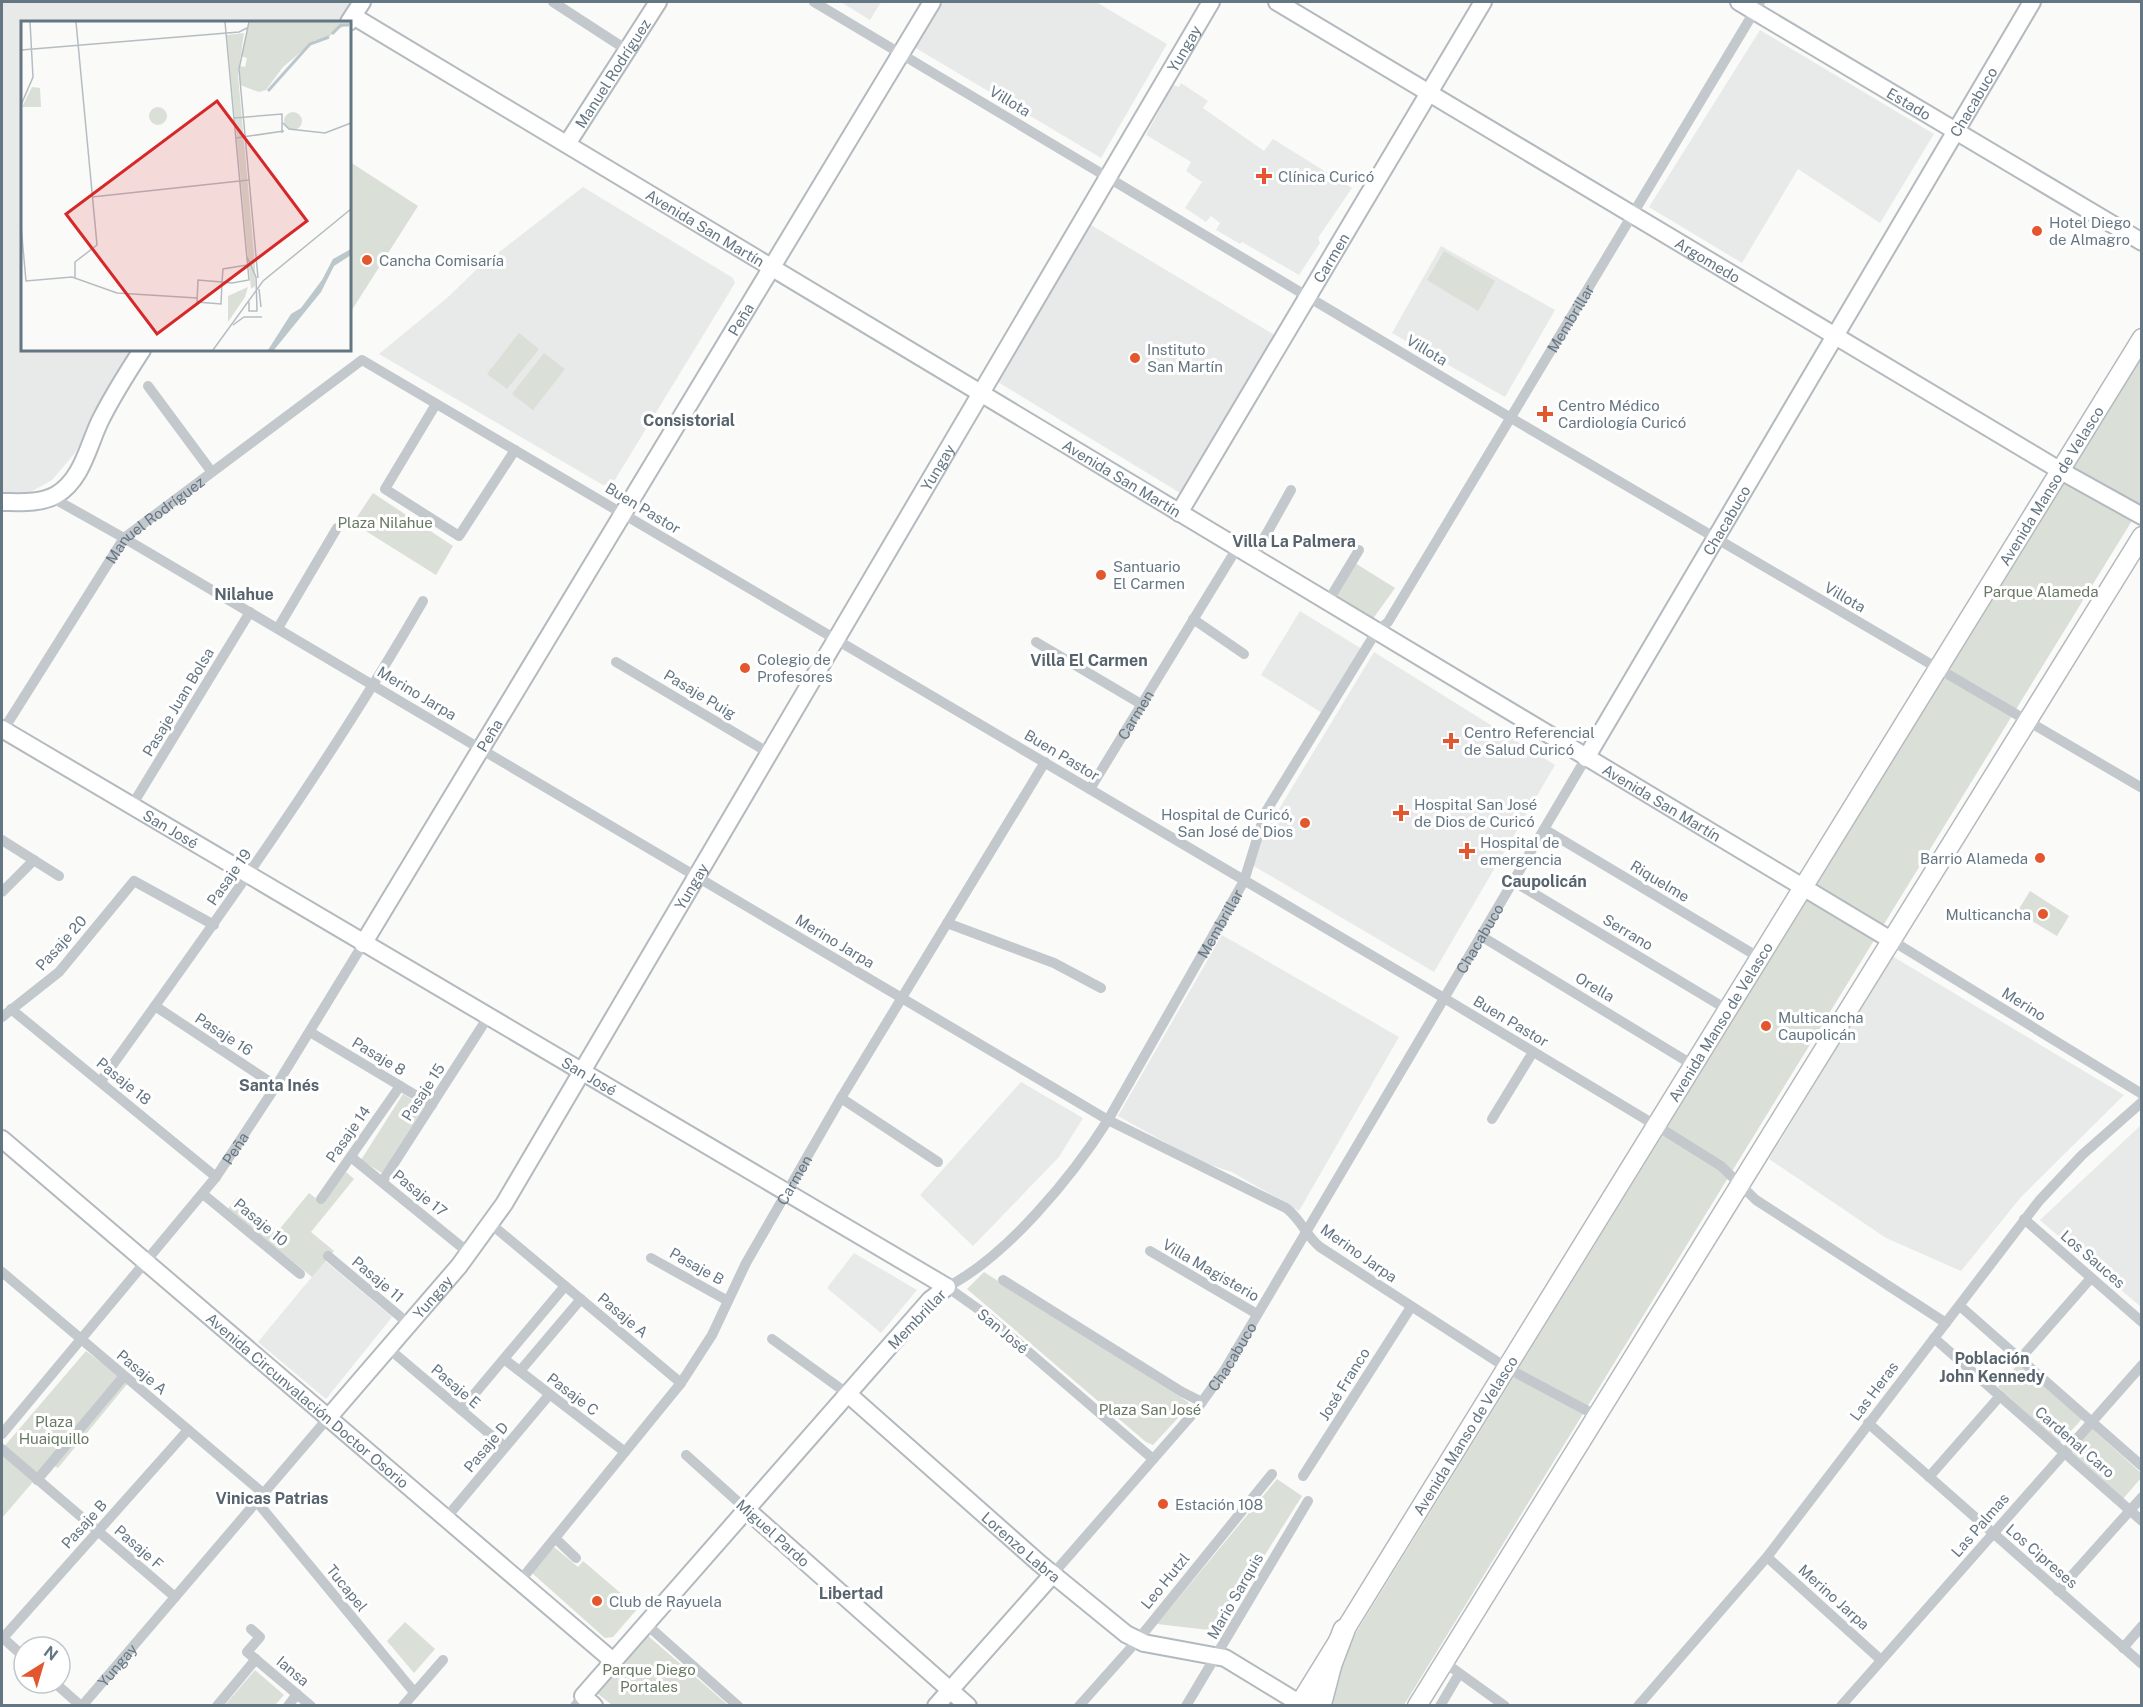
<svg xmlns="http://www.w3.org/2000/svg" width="2143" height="1707" viewBox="0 0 2143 1707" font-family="'Public Sans',sans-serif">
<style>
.built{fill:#e8e9e9}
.green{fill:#dadfd7}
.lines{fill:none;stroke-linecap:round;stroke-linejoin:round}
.secondary-casing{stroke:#b3babf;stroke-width:20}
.primary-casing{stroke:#b5babe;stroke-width:21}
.highway-casing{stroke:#b4b9bd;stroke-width:24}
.street{stroke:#c3c8cc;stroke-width:10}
.secondary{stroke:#fff;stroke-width:16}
.primary{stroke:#fff;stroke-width:18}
.highway{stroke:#fff;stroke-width:21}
.poi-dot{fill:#e4572e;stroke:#fff;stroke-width:2}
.labels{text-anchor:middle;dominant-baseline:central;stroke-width:6;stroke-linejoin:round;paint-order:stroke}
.street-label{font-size:15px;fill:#657683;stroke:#fff}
.poi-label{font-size:15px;fill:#657683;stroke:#fff;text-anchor:start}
.park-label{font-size:15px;fill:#687a64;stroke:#fff}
.neighbourhood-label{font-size:16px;font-weight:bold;fill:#57646e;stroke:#fff}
.inset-river{fill:none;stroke:#bbc7cb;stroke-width:3}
.inset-road{fill:none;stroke:#b5bdc2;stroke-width:1.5}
.view{fill:#d62828;fill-opacity:0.15;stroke:#d62828;stroke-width:3}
.inset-edge{fill:none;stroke:#657683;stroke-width:3}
</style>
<rect width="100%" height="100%" fill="#fafaf8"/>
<g class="built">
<path d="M 2,2 L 351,2 L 338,22 L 22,22 L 22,350 L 131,350 L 75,453 L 52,480 L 27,494 L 2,495 Z"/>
<path d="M 841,2 L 881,2 L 870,20 Z"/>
<path d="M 943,2 L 1096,2 L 1167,44 L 1101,158 L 914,47 Z"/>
<path d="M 1760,30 L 1934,134 L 1880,223 L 1798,169 L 1742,263 L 1649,207 Z"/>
<path d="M 1181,83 L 1208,101 L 1203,108 L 1264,151 L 1273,139 L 1352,188 L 1318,238 L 1320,243 L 1299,275 L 1242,242 L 1240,244 L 1216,230 L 1220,223 L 1211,216 L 1206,222 L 1185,208 L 1202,182 L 1186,171 L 1191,162 L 1146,135 L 1173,85 L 1179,87 Z"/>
<path d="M 583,187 L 733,278 L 735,283 L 613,483 L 603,485 L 379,354 L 447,298 L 476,270 Z"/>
<path d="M 1086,222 L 1278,337 L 1185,496 L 993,379 Z"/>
<path d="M 1441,246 L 1555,310 L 1505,397 L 1392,333 Z"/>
<path d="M 1300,611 L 1362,649 L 1322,713 L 1261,675 Z"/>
<path d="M 1374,652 L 1555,765 L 1434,972 L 1247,862 Z"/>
<path d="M 1222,935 L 1399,1037 L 1299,1211 L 1232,1172 L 1201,1162 L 1118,1116 Z"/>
<path d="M 1892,956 L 2124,1095 L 2021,1197 L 1961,1271 L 1886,1238 L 1769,1159 Z"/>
<path d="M 1021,1082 L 1083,1118 L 1059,1157 L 973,1246 L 920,1195 Z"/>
<path d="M 2141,1125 L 2141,1307 L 2040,1220 Z"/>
<path d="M 854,1253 L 917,1290 L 881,1333 L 827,1288 Z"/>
<path d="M 325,1261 L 392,1317 L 326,1399 L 258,1342 Z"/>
</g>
<g class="green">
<path d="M 350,162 L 418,206 L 350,313 Z"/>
<path d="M 1444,251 L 1495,281 L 1478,311 L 1427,280 Z"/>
<path d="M 519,333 L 539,349 L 507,389 L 487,374 Z"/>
<path d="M 544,353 L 565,369 L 533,410 L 512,394 Z"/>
<path d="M 2141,358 L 2141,506 L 1404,1705 L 1311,1706 L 1817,884 L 2004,572 L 2072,471 Z"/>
<path d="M 373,493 L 453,546 L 436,575 L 353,523 Z"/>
<path d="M 1355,563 L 1395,588 L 1372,620 L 1335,597 Z"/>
<path d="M 2030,891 L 2069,916 L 2057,936 L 2017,912 Z"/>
<path d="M 403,1094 L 424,1107 L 382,1173 L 361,1160 Z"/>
<path d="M 346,1172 L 354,1179 L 311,1232 L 334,1251 L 312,1277 L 228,1209 L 237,1197 L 278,1231 L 309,1193 L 322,1203 Z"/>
<path d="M 984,1272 L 1188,1402 L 1189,1406 L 1153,1445 L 1146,1442 L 967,1289 Z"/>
<path d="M 86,1351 L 128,1383 L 58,1468 L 49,1463 L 2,1518 L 2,1449 Z"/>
<path d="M 2019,1363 L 2082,1419 L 2060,1443 L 1998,1387 Z"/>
<path d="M 2089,1426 L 2141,1473 L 2141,1478 L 2122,1500 L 2067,1450 Z"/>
<path d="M 1277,1479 L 1302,1496 L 1217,1631 L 1157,1624 Z"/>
<path d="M 554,1547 L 578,1567 L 583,1561 L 638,1608 L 613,1637 L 605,1638 L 532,1573 Z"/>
<path d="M 405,1622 L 435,1649 L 414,1673 L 387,1641 Z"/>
<path d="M 647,1635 L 728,1705 L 612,1705 L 597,1693 Z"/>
<path d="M 255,1670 L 284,1695 L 275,1705 L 225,1705 Z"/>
</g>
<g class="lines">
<g class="secondary-casing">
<g id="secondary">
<path id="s8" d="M 1277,2 L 2061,471 L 2142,516"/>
<path id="s9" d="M 1739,2 L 2142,242"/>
<path id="s10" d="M 353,16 L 1891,940"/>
<path d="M 349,22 L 362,2"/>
<path id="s11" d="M 567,144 L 658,2"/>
<path d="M 2,502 C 19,502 40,504 56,495 C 82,480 88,446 100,421 C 112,397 127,373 142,350"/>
<path id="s12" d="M 1179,513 L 1483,2"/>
<path id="s13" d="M 2,729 L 947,1287 L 930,1300 L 583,1696 L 594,1706"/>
<path id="s14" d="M 1586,758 L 2032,2"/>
<path id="s15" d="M 363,944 L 932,2"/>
<path id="s16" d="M 2,1139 L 613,1661"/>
<path id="s17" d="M 848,1394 L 1039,1563 L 1126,1634 L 1144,1643 L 1225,1658 L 1299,1703"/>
<path id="s18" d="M 328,1418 L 459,1266 L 504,1204 L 1211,2"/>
<path d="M 746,1509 L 968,1706"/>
<path d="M 936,1706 L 1053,1574"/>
</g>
</g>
<g class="primary-casing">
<g id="primary">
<path id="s19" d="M 1298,1706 L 2142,338"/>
<path d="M 1417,1706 L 2142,536"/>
</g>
</g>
<g class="highway-casing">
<g id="highway">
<path d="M 1299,1703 L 1305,1706"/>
<path d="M 1320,1706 L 1331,1664 L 1344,1630"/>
</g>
</g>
<g class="street">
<path d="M 553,2 L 627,50"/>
<path d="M 814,2 L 1511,418 L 2142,788"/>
<path d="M 148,386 L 211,471"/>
<path d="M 436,404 L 385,489 L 459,536 L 515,450"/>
<path d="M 51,497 L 124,538 L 1108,1120 L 1286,1208 C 1301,1219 1306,1236 1320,1247 L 1507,1368 L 1597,1416"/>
<path d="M 1253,558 L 1291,490"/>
<path d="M 1327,603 L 1359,550"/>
<path d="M 1193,619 L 1244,654"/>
<path d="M 278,628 L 337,528"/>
<path d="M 1036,642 L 1141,704"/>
<path d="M 616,662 L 769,753"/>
<path id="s1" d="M 2,732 L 124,538 L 362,360 L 1444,998 L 1665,1131 L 1721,1166 L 1756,1200 L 1946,1323"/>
<path id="s2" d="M 1090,789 L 1237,548"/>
<path d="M 131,807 L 250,612"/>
<path d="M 1544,829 L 1760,958"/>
<path d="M 2,840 L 59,876"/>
<path d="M 1513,881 L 1728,1010"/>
<path d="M 2,892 L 34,860"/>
<path d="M 947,923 L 1054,963 L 1101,988"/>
<path d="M 1481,936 L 1693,1065"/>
<path d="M 1891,940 L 2142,1094"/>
<path d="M 155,1006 L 276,1086"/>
<path d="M 11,1009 L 216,1177"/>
<path d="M 2,1017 L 59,972 L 134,881 L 214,925"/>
<path d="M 310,1032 L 432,1105"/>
<path d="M 101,1081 C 214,924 327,768 423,601"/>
<path d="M 841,1098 L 938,1162"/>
<path d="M 1492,1119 L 1533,1052"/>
<path d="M 351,1157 L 469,1253"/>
<path d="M 382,1182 L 488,1017"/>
<path d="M 203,1194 L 300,1274"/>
<path d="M 321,1199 L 400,1086"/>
<path d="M 2024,1219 L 2142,1322"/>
<path d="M 491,1224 L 681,1383"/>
<path d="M 1150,1251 L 1257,1314"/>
<path d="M 328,1256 L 409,1324"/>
<path d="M 651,1258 L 728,1301"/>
<path d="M 2,1272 L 264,1494"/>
<path d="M 1003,1280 L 1182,1392 L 1202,1402"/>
<path d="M 1960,1306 L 2142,1466"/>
<path d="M 1934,1338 L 2142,1521"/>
<path d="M 772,1339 L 848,1394"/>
<path d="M 388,1348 L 505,1447"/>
<path d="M 504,1359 L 625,1452"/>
<path d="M 2020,1359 L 2091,1278"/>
<path d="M 520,1371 L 581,1299"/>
<path d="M 461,1410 L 565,1286"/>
<path d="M 1868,1423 L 2142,1664"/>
<path id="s3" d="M 2,1434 L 216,1177 L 276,1086 L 363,944"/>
<path d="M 2,1449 L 175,1597"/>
<path d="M 686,1455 L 746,1509"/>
<path id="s4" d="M 1153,1459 L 981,1311 L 947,1287 C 1007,1256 1072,1177 1108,1120 L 1244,881 L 1265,813 L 1376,632 L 1388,622 L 1760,2"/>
<path d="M 1303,1476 L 1411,1307"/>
<path d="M 1929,1477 L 2000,1396"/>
<path d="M 37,1480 L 124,1376"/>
<path d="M 257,1502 L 414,1692"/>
<path d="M 446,1518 L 549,1395"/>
<path d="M 555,1538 L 576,1558"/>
<path d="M 1767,1557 L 1881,1660"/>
<path id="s5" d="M 1053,1574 L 1197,1409 L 1224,1371 L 1586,758"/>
<path id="s6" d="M 520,1581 L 681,1383 L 712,1335 L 746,1263 L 841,1098 L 1045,762"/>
<path d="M 2058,1591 L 2142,1497"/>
<path d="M 646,1624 L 738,1706"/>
<path d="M 251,1629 L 260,1637 L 247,1652 L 311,1706"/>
<path d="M 2,1637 L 24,1657"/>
<path d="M 3,1638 L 188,1430"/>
<path d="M 2123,1648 L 2142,1626"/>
<path d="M 1444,1662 L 1505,1706"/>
<path d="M 55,1683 L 81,1706"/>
<path id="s7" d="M 82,1706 L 328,1418"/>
<path d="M 217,1706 L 256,1659"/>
<path d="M 288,1706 L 297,1694"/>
<path d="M 403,1706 L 443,1660"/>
<path d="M 575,1706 L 583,1696"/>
<path d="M 1079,1706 L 1137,1641 L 1272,1474"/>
<path d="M 1186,1706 L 1308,1501"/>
<path d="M 1440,1706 L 1459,1674"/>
<path d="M 1638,1706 L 1767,1557 L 2039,1201 L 2082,1155 L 2142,1102"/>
<path d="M 1841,1706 L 2142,1365"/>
</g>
<use href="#secondary" class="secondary"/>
<use href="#primary" class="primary"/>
<use href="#highway" class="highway"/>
</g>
<g class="poi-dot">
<path d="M1261 167h6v6h6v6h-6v6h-6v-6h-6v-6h6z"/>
<circle cx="2037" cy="231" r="6"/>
<circle cx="367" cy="260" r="6"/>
<circle cx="1135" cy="358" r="6"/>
<path d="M1542 405h6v6h6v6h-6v6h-6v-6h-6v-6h6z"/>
<circle cx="1101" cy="575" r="6"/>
<circle cx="745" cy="668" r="6"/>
<path d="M1448 732h6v6h6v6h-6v6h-6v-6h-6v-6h6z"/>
<path d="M1398 804h6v6h6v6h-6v6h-6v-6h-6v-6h6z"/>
<circle cx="1305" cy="823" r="6"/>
<path d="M1464 842h6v6h6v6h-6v6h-6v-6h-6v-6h6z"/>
<circle cx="2040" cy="858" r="6"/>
<circle cx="2043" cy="914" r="6"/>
<circle cx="1766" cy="1026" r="6"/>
<circle cx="1163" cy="1504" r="6"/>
<circle cx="597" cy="1601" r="6"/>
</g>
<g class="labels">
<g class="street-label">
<text stroke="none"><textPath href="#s18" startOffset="1618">Yungay</textPath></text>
<text stroke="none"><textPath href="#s11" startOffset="84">Manuel Rodríguez</textPath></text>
<text transform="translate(1010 101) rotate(31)">Villota</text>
<text stroke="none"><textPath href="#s14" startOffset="762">Chacabuco</textPath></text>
<text stroke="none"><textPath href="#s9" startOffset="198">Estado</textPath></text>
<text stroke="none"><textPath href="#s10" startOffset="411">Avenida San Martín</textPath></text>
<text stroke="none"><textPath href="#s12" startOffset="297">Carmen</textPath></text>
<text stroke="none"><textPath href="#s8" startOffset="502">Argomedo</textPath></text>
<text stroke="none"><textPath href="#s15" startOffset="730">Peña</textPath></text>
<text stroke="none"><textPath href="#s4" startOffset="1431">Membrillar</textPath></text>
<text transform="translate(1427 350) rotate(31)">Villota</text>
<text stroke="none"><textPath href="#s18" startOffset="1132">Yungay</textPath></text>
<text stroke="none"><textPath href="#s10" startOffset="897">Avenida San Martín</textPath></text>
<text stroke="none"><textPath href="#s19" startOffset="1434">Avenida Manso de Velasco</textPath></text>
<text transform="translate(643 508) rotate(31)">Buen Pastor</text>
<text stroke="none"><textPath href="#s14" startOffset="276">Chacabuco</textPath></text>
<text stroke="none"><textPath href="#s1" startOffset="264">Manuel Rodríguez</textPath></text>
<text transform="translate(1845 597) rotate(30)">Villota</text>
<text transform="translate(417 693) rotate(31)">Merino Jarpa</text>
<text transform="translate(700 694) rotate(31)">Pasaje Puig</text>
<text transform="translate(178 702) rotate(-59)">Pasaje Juan Bolsa</text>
<text stroke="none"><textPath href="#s2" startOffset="87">Carmen</textPath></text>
<text stroke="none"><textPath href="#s15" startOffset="244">Peña</textPath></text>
<text transform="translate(1062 755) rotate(31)">Buen Pastor</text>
<text stroke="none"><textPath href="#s10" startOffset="1527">Avenida San Martín</textPath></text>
<text stroke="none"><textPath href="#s13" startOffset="196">San José</textPath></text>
<text transform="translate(229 877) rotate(-55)">Pasaje 19</text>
<text transform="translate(1660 881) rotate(31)">Riquelme</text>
<text stroke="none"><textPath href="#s18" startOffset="646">Yungay</textPath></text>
<text stroke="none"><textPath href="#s4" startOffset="729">Membrillar</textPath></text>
<text transform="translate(1628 932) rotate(31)">Serrano</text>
<text stroke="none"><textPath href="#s5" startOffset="768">Chacabuco</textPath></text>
<text transform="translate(835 941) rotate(31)">Merino Jarpa</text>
<text transform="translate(61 943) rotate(-48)">Pasaje 20</text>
<text transform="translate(1595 987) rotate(31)">Orella</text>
<text transform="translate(2024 1004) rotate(32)">Merino</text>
<text transform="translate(1511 1021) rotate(31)">Buen Pastor</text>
<text stroke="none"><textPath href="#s19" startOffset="804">Avenida Manso de Velasco</textPath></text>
<text transform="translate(224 1034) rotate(33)">Pasaje 16</text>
<text transform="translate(379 1056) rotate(31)">Pasaje 8</text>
<text stroke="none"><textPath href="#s13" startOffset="682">San José</textPath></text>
<text transform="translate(124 1081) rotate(39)">Pasaje 18</text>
<text transform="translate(423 1092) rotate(-57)">Pasaje 15</text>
<text transform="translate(348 1134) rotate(-55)">Pasaje 14</text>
<text stroke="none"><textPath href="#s3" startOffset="369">Peña</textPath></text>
<text stroke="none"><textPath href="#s6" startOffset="488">Carmen</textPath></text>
<text transform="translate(420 1193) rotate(39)">Pasaje 17</text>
<text transform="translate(261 1222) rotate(40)">Pasaje 10</text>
<text transform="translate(1359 1253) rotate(35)">Merino Jarpa</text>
<text transform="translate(2093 1259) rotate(41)">Los Sauces</text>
<text transform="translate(697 1266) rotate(29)">Pasaje B</text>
<text transform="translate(1211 1270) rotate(30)">Villa Magisterio</text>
<text transform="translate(378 1279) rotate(40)">Pasaje 11</text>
<text stroke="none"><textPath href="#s18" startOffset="160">Yungay</textPath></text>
<text transform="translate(623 1315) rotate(40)">Pasaje A</text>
<text transform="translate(917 1319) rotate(-46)">Membrillar</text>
<text transform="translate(1003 1331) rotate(40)">San José</text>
<text stroke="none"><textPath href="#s5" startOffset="282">Chacabuco</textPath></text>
<text transform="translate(142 1372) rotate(40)">Pasaje A</text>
<text transform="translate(1344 1384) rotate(-58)">José Franco</text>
<text transform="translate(456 1386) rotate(40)">Pasaje E</text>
<text transform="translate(1874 1391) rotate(-53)">Las Heras</text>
<text transform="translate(573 1394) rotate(37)">Pasaje C</text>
<text stroke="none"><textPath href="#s16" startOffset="402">Avenida Circunvalación Doctor Osorio</textPath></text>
<text stroke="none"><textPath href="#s19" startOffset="318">Avenida Manso de Velasco</textPath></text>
<text transform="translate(2075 1442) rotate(41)">Cardenal Caro</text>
<text transform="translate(486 1447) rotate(-50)">Pasaje D</text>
<text transform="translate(84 1524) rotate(-48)">Pasaje B</text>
<text transform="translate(1980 1525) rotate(-49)">Las Palmas</text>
<text transform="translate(773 1533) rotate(42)">Miguel Pardo</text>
<text transform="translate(139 1547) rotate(41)">Pasaje F</text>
<text stroke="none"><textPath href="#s17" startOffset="231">Lorenzo Labra</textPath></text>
<text transform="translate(2042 1556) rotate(41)">Los Cipreses</text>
<text transform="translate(1165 1581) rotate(-51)">Leo Hutzl</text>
<text transform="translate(347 1588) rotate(51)">Tucapel</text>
<text transform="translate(1235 1596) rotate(-60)">Mario Sarquis</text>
<text transform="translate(1834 1597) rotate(42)">Merino Jarpa</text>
<text stroke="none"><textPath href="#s7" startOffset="54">Yungay</textPath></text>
<text transform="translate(293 1671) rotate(40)">Iansa</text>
</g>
<g class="poi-label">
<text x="1278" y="176">Clínica Curicó</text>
<text x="2049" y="222">Hotel Diego<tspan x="2049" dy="17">de Almagro</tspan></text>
<text x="379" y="260">Cancha Comisaría</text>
<text x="1147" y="349">Instituto<tspan x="1147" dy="17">San Martín</tspan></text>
<text x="1558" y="405">Centro Médico<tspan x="1558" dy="17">Cardiología Curicó</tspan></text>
<text x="1113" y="566">Santuario<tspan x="1113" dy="17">El Carmen</tspan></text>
<text x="757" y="659">Colegio de<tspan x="757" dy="17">Profesores</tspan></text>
<text x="1464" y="732">Centro Referencial<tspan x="1464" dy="17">de Salud Curicó</tspan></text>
<text x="1414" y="804">Hospital San José<tspan x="1414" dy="17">de Dios de Curicó</tspan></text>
<text x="1293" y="814" text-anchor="end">Hospital de Curicó,<tspan x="1293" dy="17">San José de Dios</tspan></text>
<text x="1480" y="842">Hospital de<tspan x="1480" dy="17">emergencia</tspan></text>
<text x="2028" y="858" text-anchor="end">Barrio Alameda</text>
<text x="2031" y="914" text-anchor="end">Multicancha</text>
<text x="1778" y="1017">Multicancha<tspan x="1778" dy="17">Caupolicán</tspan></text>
<text x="1175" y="1504">Estación 108</text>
<text x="609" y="1601">Club de Rayuela</text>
</g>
<g class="park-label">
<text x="385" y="522">Plaza Nilahue</text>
<text x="2041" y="591">Parque Alameda</text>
<text x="1150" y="1409">Plaza San José</text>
<text x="54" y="1421">Plaza<tspan x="54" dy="17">Huaiquillo</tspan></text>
<text x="649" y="1669">Parque Diego<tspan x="649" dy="17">Portales</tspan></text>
</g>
<g class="neighbourhood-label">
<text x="689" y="420">Consistorial</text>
<text x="1294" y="541">Villa La Palmera</text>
<text x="244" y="594">Nilahue</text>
<text x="1089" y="660">Villa El Carmen</text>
<text x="1544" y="881">Caupolicán</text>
<text x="279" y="1085">Santa Inés</text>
<text x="1992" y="1358">Población<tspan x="1992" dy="18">John Kennedy</tspan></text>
<text x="272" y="1498">Vinicas Patrias</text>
<text x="851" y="1593">Libertad</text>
</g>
</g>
<g transform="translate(21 21)">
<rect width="330" height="330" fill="#fafaf8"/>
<path d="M 229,1 L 330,1 L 330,3 L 316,8 L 305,19 L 294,19 L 262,46 L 245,69 L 238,71 L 219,64 L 219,45 L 224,46 L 226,37 L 220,35 ZM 223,12 L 217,54 L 234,244 L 234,265 L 230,268 L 206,14 ZM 11,66 L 19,67 L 20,86 L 1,86 ZM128 95a9 9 0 1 1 18 0a9 9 0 1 1-18 0ZM263 100a9 9 0 1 1 18 0a9 9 0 1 1-18 0ZM 227,266 L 224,276 L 207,301 L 207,275 Z" fill="#dadfd7"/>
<path d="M 330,228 L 330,234 L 313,245 L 300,271 L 253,329 L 247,329 L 270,293 L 280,287 L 301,259 L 312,238 Z" fill="#bbc7cb"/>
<path class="inset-river" d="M 311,13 L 320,4 L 328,4M 247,70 L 289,23 L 308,16"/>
<path class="inset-road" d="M 204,1 L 228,259 L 211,262 L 201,261 L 177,259 L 176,281 L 200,283 L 201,261 L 202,248 L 226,244M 228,1 L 218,48 L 237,257M 0,29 L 218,11 L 226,7M 0,84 L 12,56 L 9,1M 213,97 L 261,93 L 261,112M 262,102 L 268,108 L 304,112 L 330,102M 215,117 L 263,110M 71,176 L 228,159M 0,205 L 5,260 L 51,256 L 96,272 L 176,277M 226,236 L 235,256 L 236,290 L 228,290 L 228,281M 54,257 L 54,241 L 76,224 L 55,1M 238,268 L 240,286M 212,304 L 223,296 L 241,296M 192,329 L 242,260 L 330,188"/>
<path class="view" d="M 196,80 L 286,200 L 136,313 L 45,193 Z"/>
<rect width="330" height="330" class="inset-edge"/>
</g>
<rect width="2143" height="1707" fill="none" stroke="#657683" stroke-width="6"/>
<g transform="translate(42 1665) rotate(37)"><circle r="28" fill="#ffffff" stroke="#c1c8cd" stroke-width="1.5"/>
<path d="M0-4.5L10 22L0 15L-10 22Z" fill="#e4572e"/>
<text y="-9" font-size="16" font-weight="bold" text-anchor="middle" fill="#657683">N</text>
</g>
</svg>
